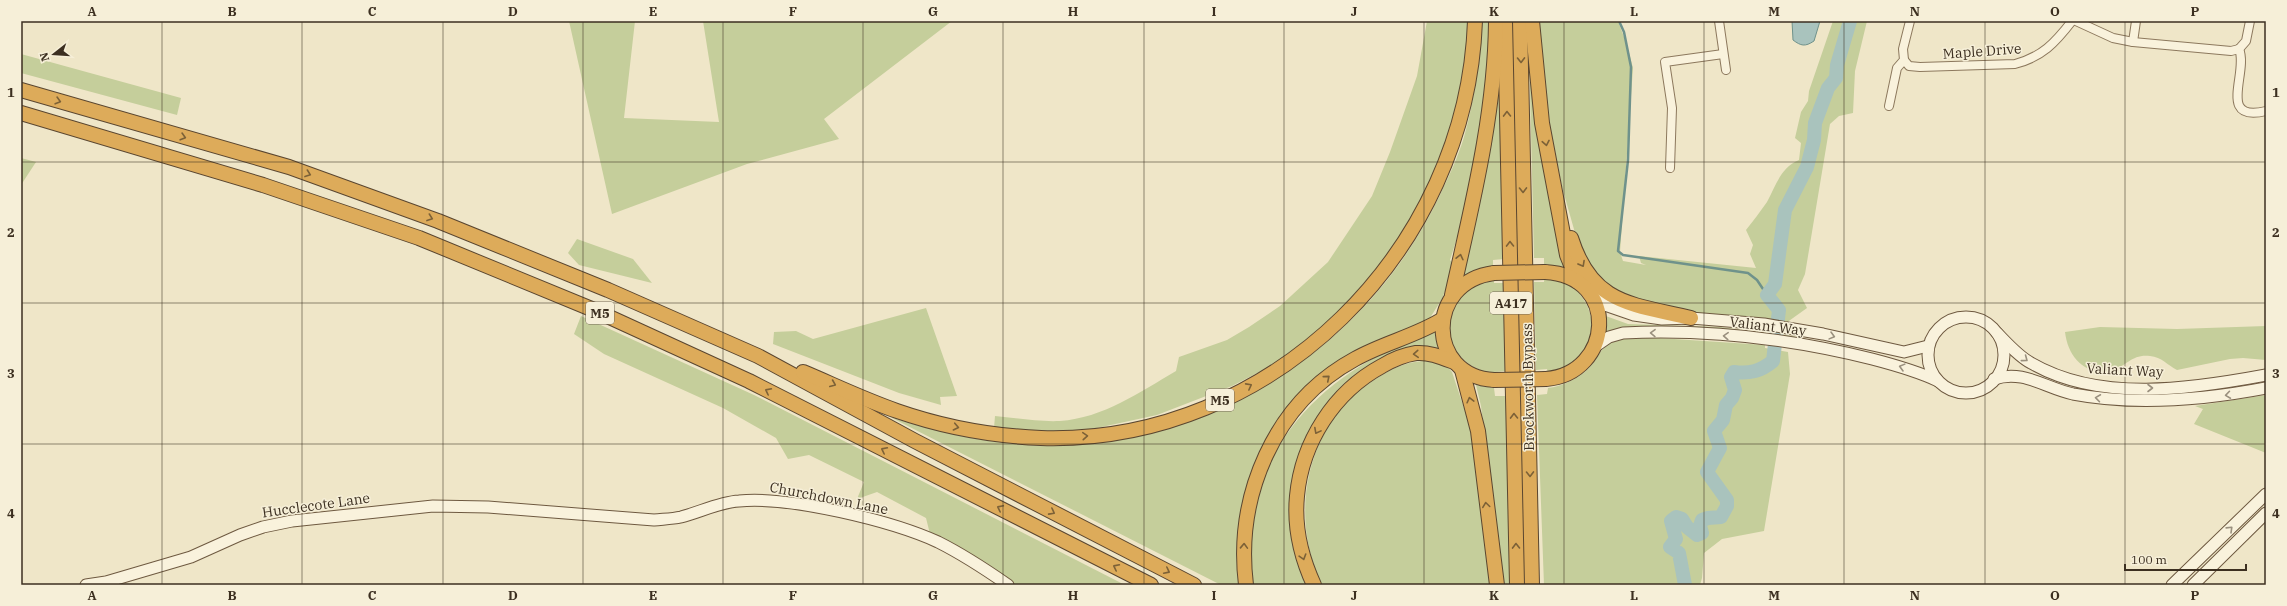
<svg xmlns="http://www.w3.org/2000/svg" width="2287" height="606" viewBox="0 0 2287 606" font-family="'IBM Plex Serif',serif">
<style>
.green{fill:#c5ce9b}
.water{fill:#a9c3bd;stroke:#6f928b}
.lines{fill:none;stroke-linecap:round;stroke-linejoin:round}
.stream{stroke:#6f928b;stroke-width:2.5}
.river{stroke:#a9c3bd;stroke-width:14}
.street-casing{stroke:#8c785d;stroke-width:10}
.secondary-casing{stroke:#6e5940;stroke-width:13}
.highway-casing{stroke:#5a4630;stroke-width:16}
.street{stroke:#f9f2dc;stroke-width:8}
.secondary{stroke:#f9f2dc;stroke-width:11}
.highway{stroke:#ddab5a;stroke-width:14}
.highway-bridge-casing{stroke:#5a4630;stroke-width:16;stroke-linecap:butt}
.highway-bridge{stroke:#ddab5a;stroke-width:14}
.oneway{stroke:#7c6137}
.oneway2{stroke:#9a907e}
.grid{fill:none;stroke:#3c2f20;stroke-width:1;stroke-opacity:0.55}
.labels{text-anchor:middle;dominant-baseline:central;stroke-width:3;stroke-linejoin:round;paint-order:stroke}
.shield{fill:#f6efd8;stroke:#746957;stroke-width:1}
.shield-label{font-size:13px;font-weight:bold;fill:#3c2f20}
.street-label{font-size:14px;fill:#3c2f20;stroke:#f6efd8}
.neatline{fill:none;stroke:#3c2f20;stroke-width:1.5}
.grid-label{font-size:13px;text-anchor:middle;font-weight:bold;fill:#3c2f20}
</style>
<rect width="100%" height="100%" fill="#efe6c8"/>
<g class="green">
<path d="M 569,21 L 635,21 L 624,118 L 719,122 L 703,21 L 952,21 L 824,119 L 839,139 L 747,164 L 612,214 Z"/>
<path d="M 1427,21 L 1469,21 L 1468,44 L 1456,110 L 1438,167 L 1395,247 L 1335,317 L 1275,364 L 1232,386 L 1157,415 L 1083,431 L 1050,433 L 994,428 L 995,416 C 1016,418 1039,422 1060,421 C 1103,418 1140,392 1176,371 L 1179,357 L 1227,340 L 1249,327 L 1280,306 L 1328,262 L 1372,196 L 1390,152 L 1417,76 Z"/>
<path d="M 1481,21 L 1489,21 C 1487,103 1476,183 1450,260 L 1455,266 L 1442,299 L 1428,321 L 1347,357 L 1267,440 L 1255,464 L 1239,523 L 1237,552 L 1239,585 L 1221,585 L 890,417 C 947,435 1004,448 1063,445 C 1225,439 1371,341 1440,195 C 1449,176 1458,157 1464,137 C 1475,99 1479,60 1481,21 Z"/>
<path d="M 1512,21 L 1516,21 L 1519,259 L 1517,259 Z"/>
<path d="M 1539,21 L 1618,21 L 1627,45 L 1633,68 L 1620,252 L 1623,261 L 1646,265 L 1641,263 L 1639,256 L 1756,268 L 1750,254 L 1753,245 L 1746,230 C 1753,221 1760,212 1767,202 C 1776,186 1780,168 1799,160 L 1801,143 L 1795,138 L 1801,112 L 1808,101 L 1809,91 L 1833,21 L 1867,21 L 1855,71 L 1853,113 L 1839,116 L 1830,124 L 1805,274 L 1798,290 L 1807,308 L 1786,323 L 1732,319 L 1650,306 L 1605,287 L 1581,254 L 1562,187 L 1549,121 Z"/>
<path d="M 1499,43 L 1504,259 L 1493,260 L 1493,266 L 1483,268 L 1461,277 Z"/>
<path d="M 1529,48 L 1566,269 L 1544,266 L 1544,258 L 1534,258 Z"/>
<path d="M 21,54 L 181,98 L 177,115 L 21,73 Z"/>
<path d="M 21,158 L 36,162 L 21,185 Z"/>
<path d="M 577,239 L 633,259 L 652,283 L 579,265 L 568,253 Z"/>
<path d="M 1544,278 C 1553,280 1563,281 1571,286 C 1595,303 1601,343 1577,362 C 1569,368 1556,371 1548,374 L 1547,369 L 1536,370 L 1534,282 L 1544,282 Z"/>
<path d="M 1494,281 L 1494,283 L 1505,283 L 1505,371 L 1495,372 L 1493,374 C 1460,367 1439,340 1455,307 C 1459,299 1465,290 1473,286 C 1479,283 1487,282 1494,281 Z"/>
<path d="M 926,308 L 957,396 L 940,397 L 941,405 L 899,393 L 773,344 L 774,332 L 796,331 L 813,339 Z"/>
<path d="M 1603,315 L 1628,324 L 1720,327 L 1794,336 L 1802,341 L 1604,334 Z"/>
<path d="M 581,316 L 754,395 L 1125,585 L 1011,585 L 930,534 L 926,518 L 877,492 L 857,499 L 864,482 L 809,455 L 788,459 L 776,438 L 723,408 L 604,354 L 574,334 Z"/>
<path d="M 2266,326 L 2266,360 L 2243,358 L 2230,359 L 2177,370 C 2167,365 2162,357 2150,356 C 2132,354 2128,365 2113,370 C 2086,377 2068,358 2065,332 L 2100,327 L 2177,329 Z"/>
<path d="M 1436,331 L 1440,350 L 1423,349 L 1343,390 L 1296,478 L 1311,585 L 1252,585 C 1251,574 1249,563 1249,552 C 1250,460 1308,389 1388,351 C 1403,345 1420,335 1436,331 Z"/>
<path d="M 1659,338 L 1765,345 L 1765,348 L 1788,352 L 1790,374 L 1764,531 L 1722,539 L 1704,553 L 1702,578 L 1700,585 L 1544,585 L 1537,395 L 1547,394 L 1548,388 C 1565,386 1584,376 1594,362 C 1599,355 1602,348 1609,343 C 1623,335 1644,338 1659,338 Z"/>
<path d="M 1426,357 L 1446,365 L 1452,372 L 1471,429 L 1492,585 L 1322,585 C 1288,516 1306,425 1371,382 C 1389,370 1403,362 1424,361 Z"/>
<path d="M 1476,385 L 1494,388 L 1495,396 L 1507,396 L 1512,585 L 1503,585 L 1481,406 Z"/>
<path d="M 1520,395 L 1523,395 L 1528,585 L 1524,585 Z"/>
<path d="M 2266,395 L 2266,453 L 2194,424 L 2203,409 L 2195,406 Z"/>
</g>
<path class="water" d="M 1792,21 L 1820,21 L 1814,41 C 1805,47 1801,46 1793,40 Z"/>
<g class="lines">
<path class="stream" d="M 1619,21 L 1624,32 L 1631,67 L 1628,160 L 1618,251 L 1623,255 L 1748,273 L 1757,280 L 1767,295"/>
<path class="river" d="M 1685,585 L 1679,553 L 1670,547 L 1676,539 L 1671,521 L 1676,517 L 1682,519 L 1687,527 L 1697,535 L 1702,533 L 1700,526 L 1702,520 L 1708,518 L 1721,517 L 1727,506 L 1727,500 L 1707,472 L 1720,448 L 1714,431 L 1723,420 L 1726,405 L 1732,398 L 1735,390 L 1731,377 L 1734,372 C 1750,374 1761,371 1773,361 L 1779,310 L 1767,295 L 1775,284 L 1785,210 L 1807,167 L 1814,140 L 1815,123 L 1828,88 L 1836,78 L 1837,65 L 1850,21"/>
<g class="street-casing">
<g id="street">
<path d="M 1719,21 L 1726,70"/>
<path d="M 2076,21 L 2113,38 L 2133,42 L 2231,51 L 2239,49"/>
<path d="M 2133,42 L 2136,21"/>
<path d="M 2239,49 C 2249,72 2216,123 2266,111"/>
<path d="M 2239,49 L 2246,41 L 2250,21"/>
<path d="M 1904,60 L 1909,66 L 1920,67 L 2015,64 C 2042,57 2055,43 2072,21"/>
<path d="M 1889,106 L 1897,68 L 1904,60 L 1903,49 L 1910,21"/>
<path d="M 1670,168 L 1672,108 L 1665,62 L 1723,54"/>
</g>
</g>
<g class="secondary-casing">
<g id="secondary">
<path d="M 1592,294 L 1605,305 L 1634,315 L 1662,319 L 1691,318 L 1764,324 L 1823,334 L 1904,352 L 1928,346"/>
<circle cx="1966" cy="355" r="38"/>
<path d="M 1997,333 C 2007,343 2018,356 2031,363 C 2100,403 2191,389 2266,375"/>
<path d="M 1593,348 L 1609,337 L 1623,333 C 1706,329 1792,339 1872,359 C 1895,365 1917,371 1938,381"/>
<path d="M 1994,379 C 2023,369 2045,388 2073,394 C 2136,406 2203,400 2266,388"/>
<path d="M 86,585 L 106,582 L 191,557 L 240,535 L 263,527 L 292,521 L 433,506 L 488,507 L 654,520 C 663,519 672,519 681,517 C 700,512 720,502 739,501 C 790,496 892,521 938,542 C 962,554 985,569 1008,585"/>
<path d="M 2172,585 L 2266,494"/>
<path d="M 2193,585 L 2266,513"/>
</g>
</g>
<g class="highway-casing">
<g id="highway">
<path d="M 1505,21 L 1517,585"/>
<path d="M 1520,21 L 1532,585"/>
<path d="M 1532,21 L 1542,123 L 1567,255 L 1578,282"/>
<path d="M 21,90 L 289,167 L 438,221 L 608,290 L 758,356 L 915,441 L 1194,585"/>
<path d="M 21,113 L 263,185 L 419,238 L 594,310 L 749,381 L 1151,585"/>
<path d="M 1571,238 C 1592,305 1632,304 1691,318"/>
<path d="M 1545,272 C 1621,276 1613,374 1546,379"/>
<path d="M 1452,295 C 1472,205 1495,115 1496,22"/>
<path d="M 1462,370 L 1478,431 L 1497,585"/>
<path d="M 803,372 C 834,385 865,400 897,411 C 943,427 992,436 1041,438 C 1273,445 1467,249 1475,21"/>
<path d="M 1494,380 C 1426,376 1425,282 1494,273"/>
<path d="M 1246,585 C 1235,496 1274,403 1355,359 C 1383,343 1416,336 1443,319"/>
<path d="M 1314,585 C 1301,557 1294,527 1297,496 C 1302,442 1334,392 1382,366 C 1392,360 1403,355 1416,353 C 1429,352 1441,357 1454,362"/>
</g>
</g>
<use href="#street" class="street"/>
<use href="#secondary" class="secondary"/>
<use href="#highway" class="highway"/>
<g class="highway-bridge-casing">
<g id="highway-bridge">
<path d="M 1494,273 L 1545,272"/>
<path d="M 1494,380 L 1546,379"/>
</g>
</g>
<use href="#highway-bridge" class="highway-bridge"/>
</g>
<defs><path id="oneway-chevron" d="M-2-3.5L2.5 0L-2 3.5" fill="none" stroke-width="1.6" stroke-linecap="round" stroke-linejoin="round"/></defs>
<g class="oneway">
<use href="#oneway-chevron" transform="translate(1521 60) rotate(89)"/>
<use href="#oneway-chevron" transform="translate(58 101) rotate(16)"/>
<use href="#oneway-chevron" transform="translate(1507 114) rotate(-91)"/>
<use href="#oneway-chevron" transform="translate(183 137) rotate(16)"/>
<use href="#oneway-chevron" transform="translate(1546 143) rotate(79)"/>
<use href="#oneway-chevron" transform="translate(308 174) rotate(20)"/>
<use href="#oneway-chevron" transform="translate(1523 190) rotate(89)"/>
<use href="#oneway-chevron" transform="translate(430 218) rotate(20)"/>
<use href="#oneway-chevron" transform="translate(1510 244) rotate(-91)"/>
<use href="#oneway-chevron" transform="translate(1460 257) rotate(-77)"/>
<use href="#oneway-chevron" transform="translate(1582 264) rotate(61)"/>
<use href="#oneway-chevron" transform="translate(1416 354) rotate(176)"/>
<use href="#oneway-chevron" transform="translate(1327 378) rotate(-40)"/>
<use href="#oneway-chevron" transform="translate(833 384) rotate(23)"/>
<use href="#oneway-chevron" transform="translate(1249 386) rotate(-28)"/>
<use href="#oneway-chevron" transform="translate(768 391) rotate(-153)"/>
<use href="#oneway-chevron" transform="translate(1470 400) rotate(-104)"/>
<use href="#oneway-chevron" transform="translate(1514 416) rotate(-91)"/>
<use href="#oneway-chevron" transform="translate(956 427) rotate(12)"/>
<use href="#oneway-chevron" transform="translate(1317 431) rotate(118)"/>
<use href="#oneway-chevron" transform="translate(1085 436) rotate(-4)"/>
<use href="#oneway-chevron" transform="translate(884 450) rotate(-153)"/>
<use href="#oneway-chevron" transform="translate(1530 474) rotate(89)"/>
<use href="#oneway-chevron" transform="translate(1486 505) rotate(-98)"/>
<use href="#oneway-chevron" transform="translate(1000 508) rotate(-153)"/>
<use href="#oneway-chevron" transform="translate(1052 512) rotate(28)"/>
<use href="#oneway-chevron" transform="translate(1244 546) rotate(-88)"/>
<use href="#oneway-chevron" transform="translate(1516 546) rotate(-91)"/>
<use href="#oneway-chevron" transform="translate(1303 557) rotate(73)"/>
<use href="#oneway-chevron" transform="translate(1116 567) rotate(-153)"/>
<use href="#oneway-chevron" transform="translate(1167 571) rotate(27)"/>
</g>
<g class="oneway2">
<use href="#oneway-chevron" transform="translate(1653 333) rotate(-179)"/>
<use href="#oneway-chevron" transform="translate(1726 336) rotate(-177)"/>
<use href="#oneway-chevron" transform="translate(1832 336) rotate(15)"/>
<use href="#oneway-chevron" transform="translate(2025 359) rotate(37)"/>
<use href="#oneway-chevron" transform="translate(1902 367) rotate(-165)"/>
<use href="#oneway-chevron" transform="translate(2150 388)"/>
<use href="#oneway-chevron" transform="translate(2228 395) rotate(172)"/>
<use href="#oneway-chevron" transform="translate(2098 398) rotate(-172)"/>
<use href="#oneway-chevron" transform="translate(2230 529) rotate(-44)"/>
</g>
<path class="grid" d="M 162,21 L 162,585M 302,21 L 302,585M 443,21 L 443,585M 583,21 L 583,585M 723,21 L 723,585M 863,21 L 863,585M 1003,21 L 1003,585M 1144,21 L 1144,585M 1284,21 L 1284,585M 1424,21 L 1424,585M 1564,21 L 1564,585M 1704,21 L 1704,585M 1844,21 L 1844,585M 1985,21 L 1985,585M 2125,21 L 2125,585M 21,162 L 2266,162M 21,303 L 2266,303M 21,444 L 2266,444"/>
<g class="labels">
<g class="shield">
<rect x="1490" y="292" width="42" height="22" rx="3"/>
<rect x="586" y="302" width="28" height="22" rx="3"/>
<rect x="1206" y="389" width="28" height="22" rx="3"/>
</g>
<g class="shield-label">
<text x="1511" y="303">A417</text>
<text x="600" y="313">M5</text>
<text x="1220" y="400">M5</text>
</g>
<g class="street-label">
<text transform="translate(1982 51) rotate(-4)">Maple Drive</text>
<text transform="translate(1768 326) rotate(7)">Valiant Way</text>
<text transform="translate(2125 370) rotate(3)">Valiant Way</text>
<text transform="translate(1528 387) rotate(-91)">Brockworth Bypass</text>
<text transform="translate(829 498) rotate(11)">Churchdown Lane</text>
<text transform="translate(316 505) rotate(-8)">Hucclecote Lane</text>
</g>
</g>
<rect width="2287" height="606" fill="none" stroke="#f6efd8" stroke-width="44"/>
<g transform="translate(54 54) rotate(253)" stroke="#f6efd8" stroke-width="3" paint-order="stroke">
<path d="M0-3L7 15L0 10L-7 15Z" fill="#3c2f20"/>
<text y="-6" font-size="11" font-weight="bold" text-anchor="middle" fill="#3c2f20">N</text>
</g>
<path d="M2125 564v6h121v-6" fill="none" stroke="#3c2f20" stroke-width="2"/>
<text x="2131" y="564" font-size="12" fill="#3c2f20" stroke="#f6efd8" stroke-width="3" paint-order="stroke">100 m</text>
<rect x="22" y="22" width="2243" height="562" class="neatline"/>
<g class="grid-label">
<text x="92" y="16">A</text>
<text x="232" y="16">B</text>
<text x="372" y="16">C</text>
<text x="513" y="16">D</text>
<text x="653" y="16">E</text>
<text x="793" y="16">F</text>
<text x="933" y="16">G</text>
<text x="1073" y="16">H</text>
<text x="1214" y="16">I</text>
<text x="1354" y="16">J</text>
<text x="1494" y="16">K</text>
<text x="1634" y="16">L</text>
<text x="1774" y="16">M</text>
<text x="1915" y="16">N</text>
<text x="2055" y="16">O</text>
<text x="2195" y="16">P</text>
<text x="11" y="97">1</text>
<text x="2276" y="97">1</text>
<text x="11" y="237">2</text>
<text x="2276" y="237">2</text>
<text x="11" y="378">3</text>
<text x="2276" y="378">3</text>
<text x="11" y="518">4</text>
<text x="2276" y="518">4</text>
<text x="92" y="600">A</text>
<text x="232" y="600">B</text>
<text x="372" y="600">C</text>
<text x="513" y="600">D</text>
<text x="653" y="600">E</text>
<text x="793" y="600">F</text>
<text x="933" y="600">G</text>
<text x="1073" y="600">H</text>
<text x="1214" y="600">I</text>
<text x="1354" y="600">J</text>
<text x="1494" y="600">K</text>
<text x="1634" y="600">L</text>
<text x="1774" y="600">M</text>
<text x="1915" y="600">N</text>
<text x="2055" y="600">O</text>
<text x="2195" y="600">P</text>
</g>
</svg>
